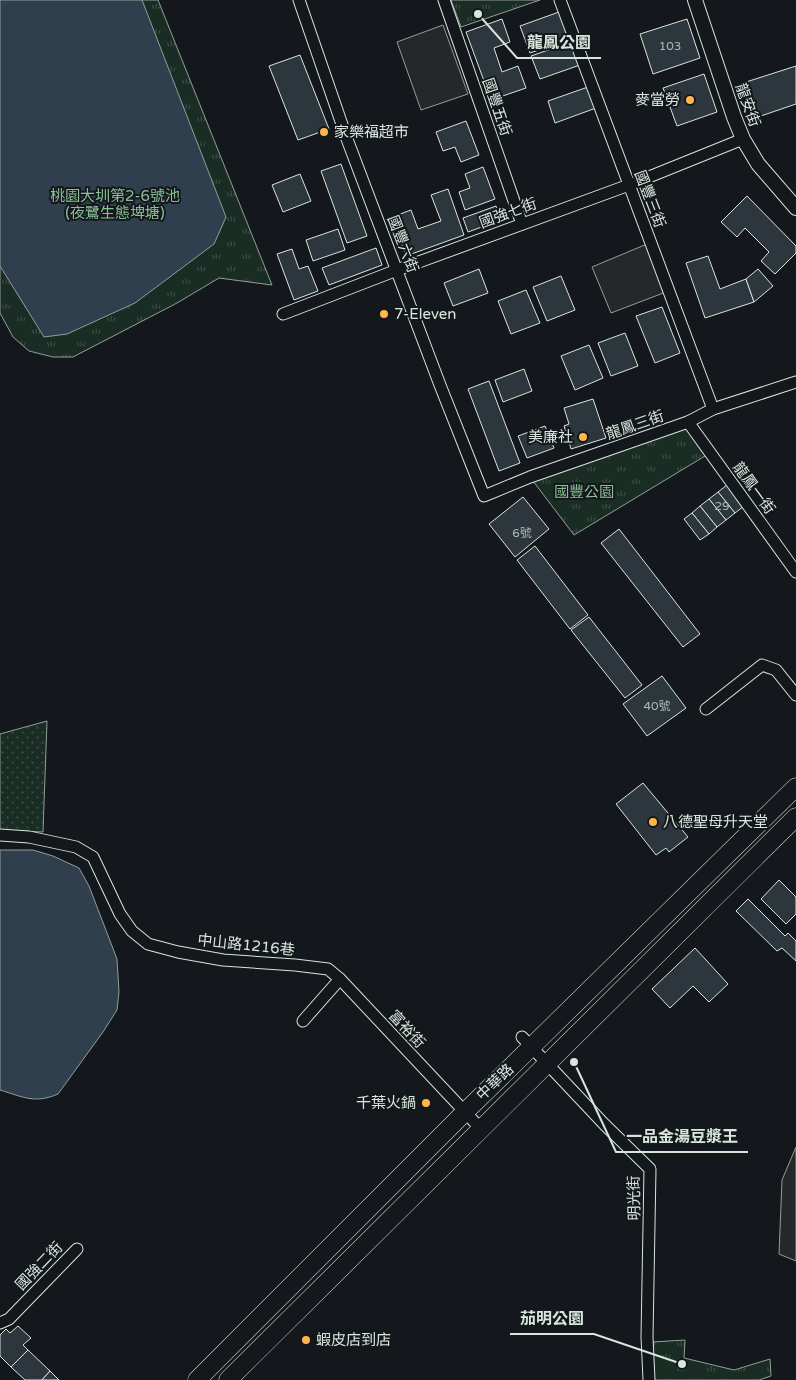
<svg xmlns="http://www.w3.org/2000/svg" width="796" height="1380" viewBox="0 0 796 1380" font-family="'Varela Round','Noto Sans TC',sans-serif">
<style>
.grass{fill:url(#grass-tufts);stroke:#939e99}
.garden{fill:url(#garden-dots);stroke:#939e99}
.parking{fill:#24282b;stroke:#939e99}
.water{fill:#2f3f4d;stroke:#939e99}
.building{fill:#2c363c;stroke:#d8e6dc}
.lines{fill:none;stroke-linecap:round;stroke-linejoin:round}
.minor-casing{stroke:#d8e6dc;stroke-width:13}
.tertiary-casing{stroke:#d8e6dc;stroke-width:16}
.primary-casing{stroke:#d8e6dc;stroke-width:19}
.minor{stroke:#14181c;stroke-width:11}
.tertiary{stroke:#14181c;stroke-width:14}
.primary{stroke:#14181c;stroke-width:18}
.poi-dot{fill:#ffb74d;stroke:#14181c;stroke-width:2}
.labels{text-anchor:middle;dominant-baseline:central;stroke-width:4;stroke-linejoin:round;paint-order:stroke}
.number-label{font-size:12px;fill:#adbab4}
.poi-label{font-size:15px;fill:#d8e6dc;stroke:#14181c;text-anchor:start}
.street-label{font-size:15px;fill:#d8e6dc;stroke:#14181c}
.park-label{font-size:15px;fill:#8ac095;stroke:#14181c}
.leader{fill:none;stroke:#d8e6dc;stroke-width:2}
.callout-dot{fill:#d8e6dc;stroke:#14181c;stroke-width:2}
.callout-label{font-size:16px;text-anchor:middle;font-weight:bold;fill:#d8e6dc;stroke:#14181c;stroke-width:4;stroke-linejoin:round;paint-order:stroke}
</style>
<defs>
<pattern id="grass-tufts" width="24" height="20" patternUnits="userSpaceOnUse" patternTransform="scale(1.25)"><rect width="24" height="20" fill="#1a2d24"/><path d="M3 7l-1-3M5 7V3M7 7l1-3M15 17l-1-3M17 17v-4M19 17l1-3" fill="none" stroke="#3b4b43"/></pattern>
<pattern id="garden-dots" width="8" height="8" patternUnits="userSpaceOnUse" patternTransform="scale(1.25)"><rect width="8" height="8" fill="#1a2d24"/><path d="M2 2h.1M6 6h.1" fill="none" stroke="#3b4b43" stroke-width="1.8" stroke-linecap="round"/></pattern>
</defs>
<rect width="100%" height="100%" fill="#14181c"/>
<g class="grass">
<path d="M 0,0 L 158,0 L 272,285 L 219,278 L 177,303 L 73,357 L 53,357 L 29,351 L 13,337 L 0,313 Z"/>
<path d="M 451,0 L 540,0 L 461,27 Z"/>
<path d="M 688,422 L 710,453 L 574,535 L 530,477 Z"/>
<path d="M 685,1340 L 684,1358 L 734,1370 L 770,1359 L 771,1376 L 759,1380 L 654,1380 L 653,1342 Z"/>
</g>
<path class="garden" d="M 47,721 L 43,832 L 0,830 L 0,734 Z"/>
<g class="parking">
<path d="M 443,25 L 468,94 L 421,110 L 397,42 Z"/>
<path d="M 647,244 L 666,292 L 611,313 L 592,267 Z"/>
<path d="M 796,1147 L 796,1261 L 779,1254 L 782,1180 Z"/>
</g>
<g class="water">
<path d="M 0,0 L 142,0 L 226,217 L 214,244 L 135,303 L 67,334 L 44,337 L 0,266 Z"/>
<path d="M 0,850 L 33,850 L 53,856 L 79,868 L 89,886 L 117,959 L 119,992 L 117,1010 L 103,1032 L 58,1094 C 35,1104 23,1097 0,1090 Z"/>
</g>
<g class="building">
<path d="M 559,12 L 569,40 L 530,53 L 520,26 Z"/>
<path d="M 502,19 L 510,42 L 494,48 L 502,72 L 518,66 L 526,88 L 491,100 L 466,32 Z"/>
<path d="M 687,19 L 700,58 L 653,74 L 640,34 Z"/>
<path d="M 571,42 L 580,65 L 540,79 L 531,56 Z"/>
<path d="M 300,55 L 329,129 L 298,140 L 269,66 Z"/>
<path d="M 796,66 L 796,104 L 755,118 L 743,83 Z"/>
<path d="M 704,74 L 717,112 L 677,126 L 663,88 Z"/>
<path d="M 588,87 L 596,108 L 555,123 L 548,101 Z"/>
<path d="M 466,121 L 479,155 L 461,162 L 455,147 L 443,151 L 436,132 Z"/>
<path d="M 341,164 L 367,236 L 347,243 L 321,171 Z"/>
<path d="M 483,167 L 495,199 L 465,210 L 459,192 L 470,188 L 465,174 Z"/>
<path d="M 300,174 L 311,201 L 283,212 L 272,185 Z"/>
<path d="M 448,189 L 464,235 L 406,256 L 392,217 L 411,210 L 418,229 L 441,221 L 431,195 Z"/>
<path d="M 747,196 L 796,246 L 796,253 L 775,274 L 761,261 L 769,252 L 745,228 L 737,237 L 721,222 Z"/>
<path d="M 496,206 L 501,220 L 468,232 L 463,218 Z"/>
<path d="M 338,229 L 345,250 L 313,261 L 306,240 Z"/>
<path d="M 376,248 L 382,265 L 329,285 L 322,268 Z"/>
<path d="M 292,249 L 299,269 L 308,266 L 318,291 L 294,300 L 277,254 Z"/>
<path d="M 708,256 L 720,289 L 746,279 L 754,302 L 705,318 L 686,263 Z"/>
<path d="M 479,269 L 488,293 L 453,306 L 444,283 Z"/>
<path d="M 758,269 L 773,286 L 754,302 L 746,279 Z"/>
<path d="M 561,276 L 575,310 L 547,321 L 533,287 Z"/>
<path d="M 526,290 L 540,323 L 511,334 L 498,301 Z"/>
<path d="M 662,307 L 680,353 L 655,363 L 636,316 Z"/>
<path d="M 625,333 L 638,366 L 611,376 L 598,343 Z"/>
<path d="M 589,345 L 603,378 L 575,390 L 561,356 Z"/>
<path d="M 524,369 L 532,391 L 503,402 L 495,380 Z"/>
<path d="M 489,381 L 520,463 L 499,471 L 468,389 Z"/>
<path d="M 593,399 L 606,438 L 571,449 L 564,426 L 569,424 L 564,408 Z"/>
<path d="M 545,426 L 554,448 L 527,458 L 518,436 Z"/>
<path d="M 727,485 L 744,506 L 735,513 L 718,492 Z"/>
<path d="M 718,492 L 735,513 L 726,520 L 709,499 Z"/>
<path d="M 523,497 L 549,529 L 515,557 L 489,524 Z"/>
<path d="M 709,499 L 726,520 L 717,527 L 700,506 Z"/>
<path d="M 700,506 L 717,527 L 709,534 L 692,513 Z"/>
<path d="M 692,513 L 709,534 L 700,540 L 684,519 Z"/>
<path d="M 619,529 L 700,634 L 683,647 L 601,543 Z"/>
<path d="M 535,546 L 588,615 L 570,629 L 517,560 Z"/>
<path d="M 589,617 L 642,685 L 625,698 L 571,630 Z"/>
<path d="M 662,676 L 686,708 L 647,736 L 623,704 Z"/>
<path d="M 643,783 L 688,837 L 669,852 L 666,848 L 656,855 L 616,804 Z"/>
<path d="M 779,880 L 796,897 L 796,914 L 786,924 L 761,899 Z"/>
<path d="M 748,899 L 785,936 L 788,933 L 796,941 L 796,961 L 782,948 L 777,951 L 736,911 Z"/>
<path d="M 695,948 L 728,984 L 709,1002 L 693,986 L 670,1008 L 652,989 Z"/>
<path d="M 18,1326 L 31,1338 L 23,1345 L 28,1350 L 11,1367 L 0,1356 L 0,1335 L 6,1329 L 10,1333 Z"/>
<path d="M 28,1350 L 50,1371 L 42,1380 L 25,1380 L 11,1367 Z"/>
<path d="M 50,1371 L 59,1380 L 42,1380 Z"/>
</g>
<g class="lines">
<g class="minor-casing">
<g id="minor">
<path d="M 299,0 L 347,139 L 440,385 L 484,496 L 530,477 L 688,422 L 713,409 L 796,382"/>
<path d="M 444,0 L 522,224"/>
<path d="M 560,0 L 713,409"/>
<path d="M 283,314 L 397,270 L 629,185 L 743,139"/>
<path d="M 688,422 L 796,572"/>
<path d="M 706,709 L 762,665 L 776,670 L 796,695"/>
<path d="M 0,835 L 29,837 L 76,847 L 93,857 L 120,914 L 132,931 L 148,944 L 178,952 L 223,960 L 295,965 L 328,969 L 340,979 L 481,1129"/>
<path d="M 303,1021 L 340,979"/>
<path d="M 522,1037 L 604,1124 L 650,1169 L 647,1337 L 649,1380"/>
<path d="M 0,1323 L 9,1319 L 77,1249"/>
</g>
</g>
<g class="tertiary-casing">
<path id="tertiary" d="M 695,0 L 734,117 L 743,139 L 758,164 L 796,208"/>
</g>
<g class="primary-casing">
<g id="primary">
<path d="M 197,1380 L 465,1112 L 796,787"/>
<path d="M 228,1380 L 796,817"/>
</g>
</g>
<use href="#minor" class="minor"/>
<use href="#tertiary" class="tertiary"/>
<use href="#primary" class="primary"/>
</g>
<g class="poi-dot">
<circle cx="690" cy="100" r="5"/>
<circle cx="324" cy="132" r="5"/>
<circle cx="384" cy="314" r="5"/>
<circle cx="583" cy="437" r="5"/>
<circle cx="653" cy="822" r="5"/>
<circle cx="426" cy="1103" r="5"/>
<circle cx="306" cy="1340" r="5"/>
</g>
<g class="labels">
<g class="number-label">
<text x="670" y="46">103</text>
<text x="722" y="506">29</text>
<text x="522" y="533">6號</text>
<text x="657" y="706">40號</text>
</g>
<g class="poi-label">
<text x="680" y="100" text-anchor="end">麥當勞</text>
<text x="334" y="132">家樂福超市</text>
<text x="394" y="314">7-Eleven</text>
<text x="573" y="437" text-anchor="end">美廉社</text>
<text x="663" y="822">八德聖母升天堂</text>
<text x="416" y="1103" text-anchor="end">千葉火鍋</text>
<text x="316" y="1340">蝦皮店到店</text>
</g>
<g class="street-label">
<text transform="translate(748 105) rotate(70)">龍安街</text>
<text transform="translate(497 107) rotate(71)">國豐五街</text>
<text transform="translate(650 199) rotate(69)">國豐三街</text>
<text transform="translate(508 213) rotate(-20)">國強七街</text>
<text transform="translate(403 244) rotate(69)">國豐六街</text>
<text transform="translate(635 425) rotate(-19)">龍鳳三街</text>
<text transform="translate(754 488) rotate(54)">龍鳳一街</text>
<text transform="translate(246 945) rotate(6)">中山路1216巷</text>
<text transform="translate(407 1029) rotate(47)">富裕街</text>
<text transform="translate(495 1082) rotate(-44)">中華路</text>
<text transform="translate(634 1198) rotate(-91)">明光街</text>
<text transform="translate(39 1266) rotate(-46)">國強二街</text>
</g>
<g class="park-label">
<text x="115" y="196">桃園大圳第2-6號池<tspan x="115" dy="17">(夜鷺生態埤塘)</tspan></text>
<text x="584" y="492">國豐公園</text>
</g>
</g>
<path class="leader" d="M478 14L517 58H601M574 1062L616 1152H748M682 1364L594 1334H510"/>
<g class="callout-dot">
<circle cx="478" cy="14" r="5"/>
<circle cx="574" cy="1062" r="5"/>
<circle cx="682" cy="1364" r="5"/>
</g>
<g class="callout-label">
<text x="559" y="48">龍鳳公園</text>
<text x="682" y="1142">一品金湯豆漿王</text>
<text x="552" y="1324">茄明公園</text>
</g>
</svg>
